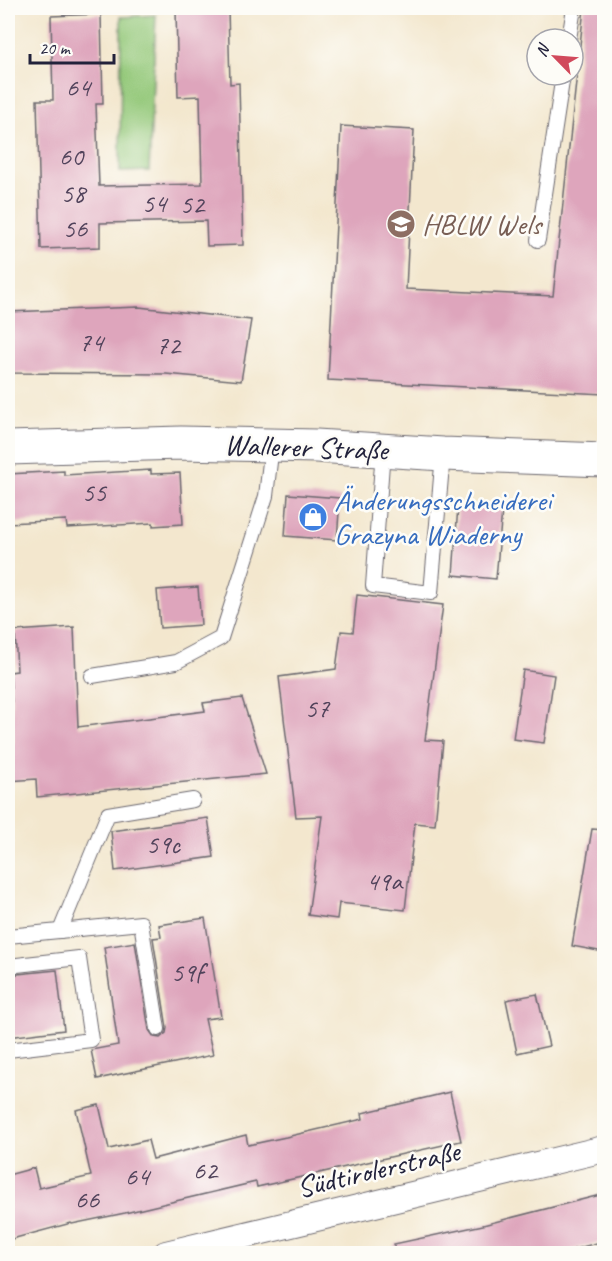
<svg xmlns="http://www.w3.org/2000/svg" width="612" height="1261" viewBox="0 0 612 1261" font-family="Caveat,sans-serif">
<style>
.green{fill:#95c97b;stroke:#5c765b;stroke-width:1.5}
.building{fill:#dea5bc}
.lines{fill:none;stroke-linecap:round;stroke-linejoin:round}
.lane-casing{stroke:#6b676e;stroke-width:16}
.street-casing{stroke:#6b676e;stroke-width:28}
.secondary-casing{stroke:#6b676e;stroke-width:35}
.lane{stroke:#fff;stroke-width:14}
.street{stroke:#fff;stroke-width:26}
.secondary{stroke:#fff;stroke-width:33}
.labels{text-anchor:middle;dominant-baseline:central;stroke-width:5;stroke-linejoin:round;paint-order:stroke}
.number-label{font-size:27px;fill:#51435b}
.education-label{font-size:30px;fill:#785e54;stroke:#fdfcf7;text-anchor:start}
.street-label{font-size:30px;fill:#22223b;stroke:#fdfcf7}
.shop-label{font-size:30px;fill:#366cbe;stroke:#fdfcf7;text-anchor:start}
</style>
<rect width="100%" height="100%" fill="#fdfcf7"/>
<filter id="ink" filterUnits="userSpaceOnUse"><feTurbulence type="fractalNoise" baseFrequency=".0167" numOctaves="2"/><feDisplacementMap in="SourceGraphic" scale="12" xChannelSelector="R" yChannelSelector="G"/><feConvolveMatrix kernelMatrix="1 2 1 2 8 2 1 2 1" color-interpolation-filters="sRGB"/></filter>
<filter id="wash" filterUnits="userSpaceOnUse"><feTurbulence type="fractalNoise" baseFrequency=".008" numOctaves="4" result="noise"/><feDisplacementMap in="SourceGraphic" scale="24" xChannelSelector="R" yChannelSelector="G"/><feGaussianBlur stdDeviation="1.35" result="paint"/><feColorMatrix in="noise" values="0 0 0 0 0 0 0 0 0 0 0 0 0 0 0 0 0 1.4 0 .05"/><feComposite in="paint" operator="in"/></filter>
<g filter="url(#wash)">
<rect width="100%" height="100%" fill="#f3e7ce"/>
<path class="green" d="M 156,15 L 149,171 L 120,172 L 121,17 Z"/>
<g id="blocks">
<g class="building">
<path d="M 584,8 L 604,8 L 604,394 L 328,380 L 341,126 L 414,130 L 406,289 L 553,296 Z"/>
<path d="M 228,9 L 230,84 L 239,83 L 243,245 L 207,246 L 206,221 L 100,223 L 100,247 L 41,249 L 37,100 L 53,100 L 51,16 L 101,14 L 103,104 L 96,104 L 99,186 L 202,184 L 200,96 L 178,97 L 176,10 Z"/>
<path d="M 139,307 L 251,320 L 241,381 L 166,374 L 8,373 L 8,312 Z"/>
<path d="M 151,470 L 151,474 L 180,473 L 183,524 L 153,526 L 153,523 L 67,528 L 66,520 L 8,523 L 8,474 L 64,471 L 64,475 Z"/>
<path d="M 288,494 L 340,498 L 337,540 L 285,536 Z"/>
<path d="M 458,506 L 502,510 L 496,579 L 453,575 Z"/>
<path d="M 198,587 L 201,625 L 160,628 L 157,590 Z"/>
<path d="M 357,595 L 443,605 L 425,740 L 443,741 L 435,825 L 415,823 L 405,910 L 339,903 L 337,919 L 308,915 L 322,816 L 296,817 L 279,677 L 336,669 L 341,631 L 353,632 Z"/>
<path d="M 74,627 L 78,727 L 205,711 L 203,703 L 242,698 L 266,774 L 37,797 L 36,779 L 8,781 L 8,744 L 14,743 L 10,672 L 17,671 L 15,631 Z"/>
<path d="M 523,670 L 554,675 L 544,743 L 513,739 Z"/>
<path d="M 208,818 L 214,857 L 115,871 L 111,831 Z"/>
<path d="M 592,829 L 604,830 L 604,952 L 572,946 Z"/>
<path d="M 205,918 L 221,1017 L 205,1019 L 213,1055 L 97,1079 L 91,1050 L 118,1045 L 104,947 L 135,942 L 149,1030 L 154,1037 L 160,1038 L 166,1033 L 167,1028 L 153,938 L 161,937 L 159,925 Z"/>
<path d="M 57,970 L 64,1030 L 8,1037 L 8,975 Z"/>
<path d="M 537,994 L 549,1046 L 517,1053 L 506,1000 Z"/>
<path d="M 450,1092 L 461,1141 L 257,1187 L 256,1182 L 125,1213 L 72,1224 L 71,1223 L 8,1240 L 8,1175 L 34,1168 L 39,1188 L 91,1176 L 76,1110 L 99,1105 L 109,1149 L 148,1140 L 153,1159 L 246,1135 L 248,1145 L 286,1137 L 363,1119 L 362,1113 Z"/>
<path d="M 604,1194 L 604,1241 L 557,1254 L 395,1254 L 394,1244 L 483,1225 Z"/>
</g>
</g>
</g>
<g filter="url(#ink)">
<use href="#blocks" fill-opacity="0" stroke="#6b676e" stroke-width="1.5"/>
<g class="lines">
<g class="lane-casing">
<g id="lane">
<path d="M 569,39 L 574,8"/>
<path d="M 538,240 L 563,75"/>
<path d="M 383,450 L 373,586 L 431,593 L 443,454"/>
<path d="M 92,676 L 176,662 L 221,638 L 266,496 L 272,445"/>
<path d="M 60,931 L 108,814 L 193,800"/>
<path d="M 8,936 L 141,923 L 158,1029"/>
<path d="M 8,966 L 79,958 L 91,1040 L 8,1050"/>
</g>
</g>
<g class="street-casing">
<path id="street" d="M 166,1254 L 604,1149"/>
</g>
<g class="secondary-casing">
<path id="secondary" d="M 8,448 L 181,443 L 316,446 L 443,454 L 604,460"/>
</g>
<use href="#lane" class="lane"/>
<use href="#street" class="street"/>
<use href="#secondary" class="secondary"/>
</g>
</g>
<defs>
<g id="school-disc" transform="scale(1.5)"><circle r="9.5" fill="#8d6e63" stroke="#fdfcf7"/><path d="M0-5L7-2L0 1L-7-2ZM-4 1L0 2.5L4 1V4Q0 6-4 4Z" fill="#fff"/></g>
<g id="shop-disc" transform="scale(1.5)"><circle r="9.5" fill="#3f7fe0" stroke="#fdfcf7"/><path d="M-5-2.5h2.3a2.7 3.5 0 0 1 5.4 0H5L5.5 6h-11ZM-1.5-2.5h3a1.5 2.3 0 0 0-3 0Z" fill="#fff"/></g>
</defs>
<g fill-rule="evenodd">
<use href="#school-disc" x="401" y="224"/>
<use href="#shop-disc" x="313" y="517"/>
</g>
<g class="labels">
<g class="number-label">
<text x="78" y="87">64</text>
<text x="71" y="156">60</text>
<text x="73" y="193">58</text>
<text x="154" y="203">54</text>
<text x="192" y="204">52</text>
<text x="75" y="228">56</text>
<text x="91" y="342">74</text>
<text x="168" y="345">72</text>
<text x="94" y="492">55</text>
<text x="317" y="708">57</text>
<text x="163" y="844">59c</text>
<text x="384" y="881">49a</text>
<text x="187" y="972">59f</text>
<text x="205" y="1170">62</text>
<text x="137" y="1176">64</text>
<text x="87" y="1199">66</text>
</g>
<g class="education-label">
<text x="422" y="224">HBLW Wels</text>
</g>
<g class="street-label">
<text transform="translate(306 447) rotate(2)">Wallerer Straße</text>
<text transform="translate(378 1169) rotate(-13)">Südtirolerstraße</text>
</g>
<g class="shop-label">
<text x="334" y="500">Änderungsschneiderei<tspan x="334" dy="34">Grazyna Wiaderny</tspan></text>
</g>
</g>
<rect width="612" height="1261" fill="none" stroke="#fdfcf7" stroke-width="30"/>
<g transform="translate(555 57) rotate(295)"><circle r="28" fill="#fdfcf7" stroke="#a5a5ac" stroke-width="1.5"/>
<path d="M0-4.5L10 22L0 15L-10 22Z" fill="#d1495b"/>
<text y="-9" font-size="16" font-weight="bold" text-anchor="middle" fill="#22223b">N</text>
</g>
<path d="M30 54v9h84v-9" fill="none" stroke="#22223b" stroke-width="3"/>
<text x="39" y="54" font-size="18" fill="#22223b" stroke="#fdfcf7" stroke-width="4.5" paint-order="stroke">20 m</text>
</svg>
